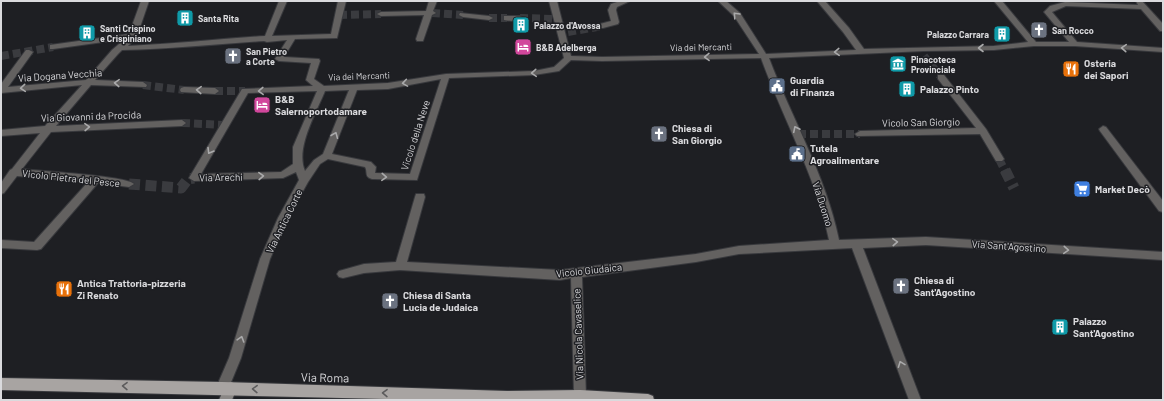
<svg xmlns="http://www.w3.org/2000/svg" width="1164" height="401" viewBox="0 0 1164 401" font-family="Barlow,sans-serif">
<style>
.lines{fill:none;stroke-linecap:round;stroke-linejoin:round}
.street-tunnel-far1{stroke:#3a3b3f;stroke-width:8;stroke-dasharray:8 4;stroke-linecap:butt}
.street-tunnel{stroke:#3a3b3f;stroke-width:11;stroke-dasharray:11 5.5;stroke-linecap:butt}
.street-casing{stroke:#38393d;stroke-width:2}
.secondary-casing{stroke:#38393d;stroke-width:2}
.primary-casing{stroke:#38393d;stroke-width:2}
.street{fill:#636160;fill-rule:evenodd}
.secondary{fill:#8a8785;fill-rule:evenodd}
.primary{fill:#a8a4a2;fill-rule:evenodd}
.oneway{stroke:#aaaaab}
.oneway2{stroke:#5c5b5c}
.labels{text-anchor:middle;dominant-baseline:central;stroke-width:3;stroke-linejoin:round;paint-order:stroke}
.far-poi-label{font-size:9px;font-weight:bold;fill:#dadadd;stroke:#1e1f23;text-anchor:start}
.far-street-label{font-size:9px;fill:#dadadd;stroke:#1e1f23}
.poi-label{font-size:10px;font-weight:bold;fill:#dadadd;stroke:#1e1f23;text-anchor:start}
.street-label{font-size:10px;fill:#dadadd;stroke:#1e1f23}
.near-street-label{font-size:12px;fill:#dadadd;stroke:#1e1f23}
</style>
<rect width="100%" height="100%" fill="#1e1f23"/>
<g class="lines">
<g class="street-tunnel-far1">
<path d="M 432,13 L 463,15"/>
<path d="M 339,15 L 381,14"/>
<path d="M 489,18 L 507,18"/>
<path d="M 520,18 L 554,19"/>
<path d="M 568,32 L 603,26"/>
<path d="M 1,56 L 53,47"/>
<path d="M 924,56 L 941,77"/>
<path d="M 143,85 L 184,90"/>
<path d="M 215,91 L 245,91"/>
<path d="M 182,123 L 226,125"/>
<path d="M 798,134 L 860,134"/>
<path d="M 999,159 L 1005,171"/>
</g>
<g class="street-tunnel">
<path d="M 1005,170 L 1014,188"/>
<path d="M 129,184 L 181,188 L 188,179 L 194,178"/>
</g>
<g class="street-casing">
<g id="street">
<path d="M 141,1 L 149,1 L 137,36 L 128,46 C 174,44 219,39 265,36 L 279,1 L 287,1 L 272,36 L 331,34 L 338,1 L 346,1 L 337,38 L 295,39 L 284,57 L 319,59 L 320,61 L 314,79 L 324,86 L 388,83 L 446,74 L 534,71 L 554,67 L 564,58 L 549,1 L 557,1 L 571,56 L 602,57 L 759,54 L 734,16 L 718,1 L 726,1 L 740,13 L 766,54 L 856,50 L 843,32 L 817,1 L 825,1 L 849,28 L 864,49 L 994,46 L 1028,42 L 994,1 L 1002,1 L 1036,42 L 1069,42 L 1044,12 L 1050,6 L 1065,2 L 1138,5 L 1136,1 L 1142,1 L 1163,24 L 1163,31 L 1160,31 L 1141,9 L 1066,6 L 1052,12 L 1077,42 L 1163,48 L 1163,52 L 1075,46 L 1034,46 L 994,50 L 924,51 L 769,58 C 792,119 826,176 839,240 L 926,237 L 1163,252 L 1163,260 L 926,245 L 863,248 L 921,400 L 909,400 L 852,248 L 739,254 L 696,262 L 582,277 L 586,396 L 585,400 L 575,400 L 574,396 L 571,278 L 560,280 L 400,270 L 364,273 L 343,278 L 339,277 L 337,274 L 339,271 L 364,264 L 396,262 L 415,197 L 416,194 L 424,194 L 425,197 L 407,262 L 560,270 L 696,254 L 739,246 L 829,240 C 816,176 783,119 761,58 L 602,61 L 571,60 L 559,71 L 534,75 L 449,78 L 417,180 L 372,179 C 364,177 368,172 365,167 L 328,159 L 320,164 L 308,182 L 288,218 L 270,259 L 241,358 L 227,392 L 222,394 L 217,392 L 216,388 L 229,358 L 260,259 L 278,218 L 299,180 L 296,172 L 283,178 L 194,181 L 189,178 L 242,89 L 313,86 L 306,80 L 311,63 L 279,61 L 275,59 L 287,40 L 267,42 L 264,41 C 217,44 170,49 122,50 L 118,54 L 95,80 L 143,82 L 147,85 L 146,87 L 91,85 L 56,126 L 182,120 L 186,123 L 182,126 L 51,132 L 22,169 C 37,171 128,176 134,184 L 129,187 L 98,183 L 41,249 L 37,250 L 1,248 L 1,240 L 34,242 L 88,182 L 17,176 L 4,193 L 1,194 L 1,183 L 10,170 L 12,169 L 40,133 L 1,136 L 1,130 L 45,126 L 82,85 L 1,93 L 1,84 L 26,50 L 29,50 L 33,52 L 8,87 L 86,80 L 112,50 L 125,39 L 53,49 L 50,49 L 50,45 L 129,34 ZM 441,79 L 410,174 L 375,173 L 376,167 L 371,162 L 332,154 L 357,90 L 388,89 ZM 349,90 L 323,154 L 314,160 L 305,171 C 295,149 316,113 325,91 ZM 317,91 L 293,147 L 293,164 L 281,172 L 201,174 L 248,93 Z"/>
<path d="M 429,1 L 437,1 L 433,11 L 436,13 L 432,15 L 423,41 L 417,41 L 416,39 L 424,15 L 381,16 L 377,14 L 381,12 L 426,11 Z"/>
<path d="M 620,1 L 630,1 L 617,7 L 616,10 L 619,22 L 618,24 L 603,28 L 600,28 L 600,24 L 611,21 L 608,10 L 611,4 Z"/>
<path d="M 460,13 L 489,16 L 493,18 L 489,20 L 463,17 L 459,15 Z"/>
<path d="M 504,16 L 520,16 L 524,18 C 520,22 510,21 504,20 Z"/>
<path d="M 938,75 L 944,75 L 986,129 L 1004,159 L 1002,161 L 996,161 L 980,134 L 857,136 L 855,134 L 860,131 L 976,128 L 938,79 Z"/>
<path d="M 184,87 L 215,88 L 219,91 L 215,94 L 181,92 L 180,90 L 181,88 Z"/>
<path d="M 1103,126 L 1106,127 L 1163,201 L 1163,212 L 1159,211 L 1100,131 L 1099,129 Z"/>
</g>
</g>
<g class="secondary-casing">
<path id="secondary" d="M 231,382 L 236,384 L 237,388 L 232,400 L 219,400 L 226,384 Z"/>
</g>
<g class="primary-casing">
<path id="primary" d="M 1,378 L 222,382 L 507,391 L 580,390 L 648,394 L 653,396 L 654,400 L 430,400 L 1,390 Z"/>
</g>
<use href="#street" class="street"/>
<use href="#secondary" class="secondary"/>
<use href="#primary" class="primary"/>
</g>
<defs><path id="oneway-chevron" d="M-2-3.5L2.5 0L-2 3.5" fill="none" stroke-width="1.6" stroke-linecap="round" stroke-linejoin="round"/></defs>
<g class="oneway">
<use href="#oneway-chevron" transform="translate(736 15) rotate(-133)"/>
<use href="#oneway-chevron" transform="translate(981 48) rotate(180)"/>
<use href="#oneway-chevron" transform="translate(1124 48) rotate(-176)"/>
<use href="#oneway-chevron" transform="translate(837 52) rotate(177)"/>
<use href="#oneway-chevron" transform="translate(707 57) rotate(179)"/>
<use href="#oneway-chevron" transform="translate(534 73) rotate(176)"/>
<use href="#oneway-chevron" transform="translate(117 83) rotate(-177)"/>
<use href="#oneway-chevron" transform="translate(405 83) rotate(171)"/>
<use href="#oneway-chevron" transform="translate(23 88) rotate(175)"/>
<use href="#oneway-chevron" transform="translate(199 90) rotate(-177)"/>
<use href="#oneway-chevron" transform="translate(261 91) rotate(178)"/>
<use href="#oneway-chevron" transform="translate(87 127) rotate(-2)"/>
<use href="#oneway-chevron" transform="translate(796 129) rotate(-116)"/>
<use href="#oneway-chevron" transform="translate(335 135) rotate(-68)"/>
<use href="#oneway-chevron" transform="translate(210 151) rotate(121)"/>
<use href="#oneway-chevron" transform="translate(261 176) rotate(-2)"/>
<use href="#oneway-chevron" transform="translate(384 177) rotate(3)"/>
<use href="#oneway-chevron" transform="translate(895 242) rotate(-3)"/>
<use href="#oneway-chevron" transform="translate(1066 250) rotate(4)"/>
<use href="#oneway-chevron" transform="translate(241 339) rotate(-73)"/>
<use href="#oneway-chevron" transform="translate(901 364) rotate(-111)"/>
</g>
<g class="oneway2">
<use href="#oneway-chevron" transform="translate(125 386) rotate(-179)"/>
<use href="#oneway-chevron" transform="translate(255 389) rotate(-178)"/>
<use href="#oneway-chevron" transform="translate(385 393) rotate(-179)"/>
</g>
<defs>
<g id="building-square" transform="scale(0.9)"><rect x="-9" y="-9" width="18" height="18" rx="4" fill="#0f9aa8" stroke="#1e1f23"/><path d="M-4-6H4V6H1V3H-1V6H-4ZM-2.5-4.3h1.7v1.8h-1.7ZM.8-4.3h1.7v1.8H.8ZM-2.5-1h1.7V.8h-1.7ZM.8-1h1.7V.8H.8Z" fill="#fff"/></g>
<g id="church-square" transform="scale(0.9)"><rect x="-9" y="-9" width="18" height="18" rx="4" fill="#6b7280" stroke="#1e1f23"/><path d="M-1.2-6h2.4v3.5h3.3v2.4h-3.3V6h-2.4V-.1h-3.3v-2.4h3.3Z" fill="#fff"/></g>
<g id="hotel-square" transform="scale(0.9)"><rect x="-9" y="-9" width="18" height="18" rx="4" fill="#d1479c" stroke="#1e1f23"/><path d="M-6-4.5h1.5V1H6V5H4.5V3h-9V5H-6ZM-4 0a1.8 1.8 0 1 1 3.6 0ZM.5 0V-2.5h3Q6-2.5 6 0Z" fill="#fff"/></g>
<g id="museum-square" transform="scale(0.9)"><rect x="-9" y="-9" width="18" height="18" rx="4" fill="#0f9aa8" stroke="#1e1f23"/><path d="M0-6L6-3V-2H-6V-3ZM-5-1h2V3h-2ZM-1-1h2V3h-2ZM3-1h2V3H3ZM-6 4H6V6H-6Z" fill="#fff"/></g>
<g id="restaurant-square" transform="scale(0.9)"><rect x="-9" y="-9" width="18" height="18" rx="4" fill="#e8710a" stroke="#1e1f23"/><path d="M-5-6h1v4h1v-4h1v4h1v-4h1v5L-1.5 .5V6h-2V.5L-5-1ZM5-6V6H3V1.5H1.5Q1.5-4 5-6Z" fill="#fff"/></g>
<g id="civic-square" transform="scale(0.9)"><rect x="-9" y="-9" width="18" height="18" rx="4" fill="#5c6f8a" stroke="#1e1f23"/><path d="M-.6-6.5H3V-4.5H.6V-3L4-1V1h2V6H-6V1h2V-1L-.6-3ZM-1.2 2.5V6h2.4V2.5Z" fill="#fff"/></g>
<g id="supermarket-square" transform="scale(0.9)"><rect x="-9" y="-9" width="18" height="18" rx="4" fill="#3f7fe0" stroke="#1e1f23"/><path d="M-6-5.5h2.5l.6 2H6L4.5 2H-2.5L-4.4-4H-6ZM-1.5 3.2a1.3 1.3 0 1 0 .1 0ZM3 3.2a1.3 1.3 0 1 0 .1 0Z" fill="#fff"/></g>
</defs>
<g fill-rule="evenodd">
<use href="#building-square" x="185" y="18"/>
<use href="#building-square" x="521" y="25"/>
<use href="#church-square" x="1039" y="30"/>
<use href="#building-square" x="87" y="33"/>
<use href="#building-square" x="1002" y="34"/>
<use href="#hotel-square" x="523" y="47"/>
<use href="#church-square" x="233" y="56"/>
<use href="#museum-square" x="898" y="64"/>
<use href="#restaurant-square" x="1071" y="69"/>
<use href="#civic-square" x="777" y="86"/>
<use href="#building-square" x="907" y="89"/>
<use href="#hotel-square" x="262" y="105"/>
<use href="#church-square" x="659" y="134"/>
<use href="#civic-square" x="797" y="154"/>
<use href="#supermarket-square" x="1082" y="189"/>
<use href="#church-square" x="901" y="286"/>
<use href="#restaurant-square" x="64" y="289"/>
<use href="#church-square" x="390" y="301"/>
<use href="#building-square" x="1060" y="327"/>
</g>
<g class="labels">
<g class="far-poi-label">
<text x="198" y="18">Santa Rita</text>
<text x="534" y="25">Palazzo d'Avossa</text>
<text x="100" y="28">Santi Crispino<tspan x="100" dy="10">e Crispiniano</tspan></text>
<text x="1052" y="30">San Rocco</text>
<text x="989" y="34" text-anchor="end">Palazzo Carrara</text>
<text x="536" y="47">B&amp;B Adelberga</text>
<text x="246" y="51">San Pietro<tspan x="246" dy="10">a Corte</tspan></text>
<text x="911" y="59">Pinacoteca<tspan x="911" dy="10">Provinciale</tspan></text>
</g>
<g class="far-street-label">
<text transform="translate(701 47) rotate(-1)">Via dei Mercanti</text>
<text transform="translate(359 76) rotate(-2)">Via dei Mercanti</text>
</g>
<g class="poi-label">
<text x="1084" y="63">Osteria<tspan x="1084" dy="12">dei Sapori</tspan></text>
<text x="790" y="80">Guardia<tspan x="790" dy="12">di Finanza</tspan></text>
<text x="920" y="89">Palazzo Pinto</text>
<text x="275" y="99">B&amp;B<tspan x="275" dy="12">Salernoportodamare</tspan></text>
<text x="672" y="128">Chiesa di<tspan x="672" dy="12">San Giorgio</tspan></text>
<text x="810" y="148">Tutela<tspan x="810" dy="12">Agroalimentare</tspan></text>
<text x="1095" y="189">Market Decò</text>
<text x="914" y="280">Chiesa di<tspan x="914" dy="12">Sant'Agostino</tspan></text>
<text x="77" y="283">Antica Trattoria-pizzeria<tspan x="77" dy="12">Zi Renato</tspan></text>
<text x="403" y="295">Chiesa di Santa<tspan x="403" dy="12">Lucia de Judaica</tspan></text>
<text x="1073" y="321">Palazzo<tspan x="1073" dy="12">Sant'Agostino</tspan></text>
</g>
<g class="street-label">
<text transform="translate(60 75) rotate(-4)">Via Dogana Vecchia</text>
<text transform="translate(91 116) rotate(-2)">Via Giovanni da Procida</text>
<text transform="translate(921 122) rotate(-1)">Vicolo San Giorgio</text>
<text transform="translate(415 135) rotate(-72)">Vicolo della Neve</text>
<text transform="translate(221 177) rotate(-1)">Via Arechi</text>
<text transform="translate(71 178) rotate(6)">Vicolo Pietra del Pesce</text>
<text transform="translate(823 204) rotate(72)">Via Duomo</text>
<text transform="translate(284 221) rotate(-64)">Via Antica Corte</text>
<text transform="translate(1009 246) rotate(4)">Via Sant'Agostino</text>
<text transform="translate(589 270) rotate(-6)">Vicolo Giudaica</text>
<text transform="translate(578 334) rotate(-92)">Via Nicola Cavaselice</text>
</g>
<g class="near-street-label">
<text transform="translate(325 377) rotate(1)">Via Roma</text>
</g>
</g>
<rect width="1164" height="401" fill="none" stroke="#dadadd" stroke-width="4"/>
</svg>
